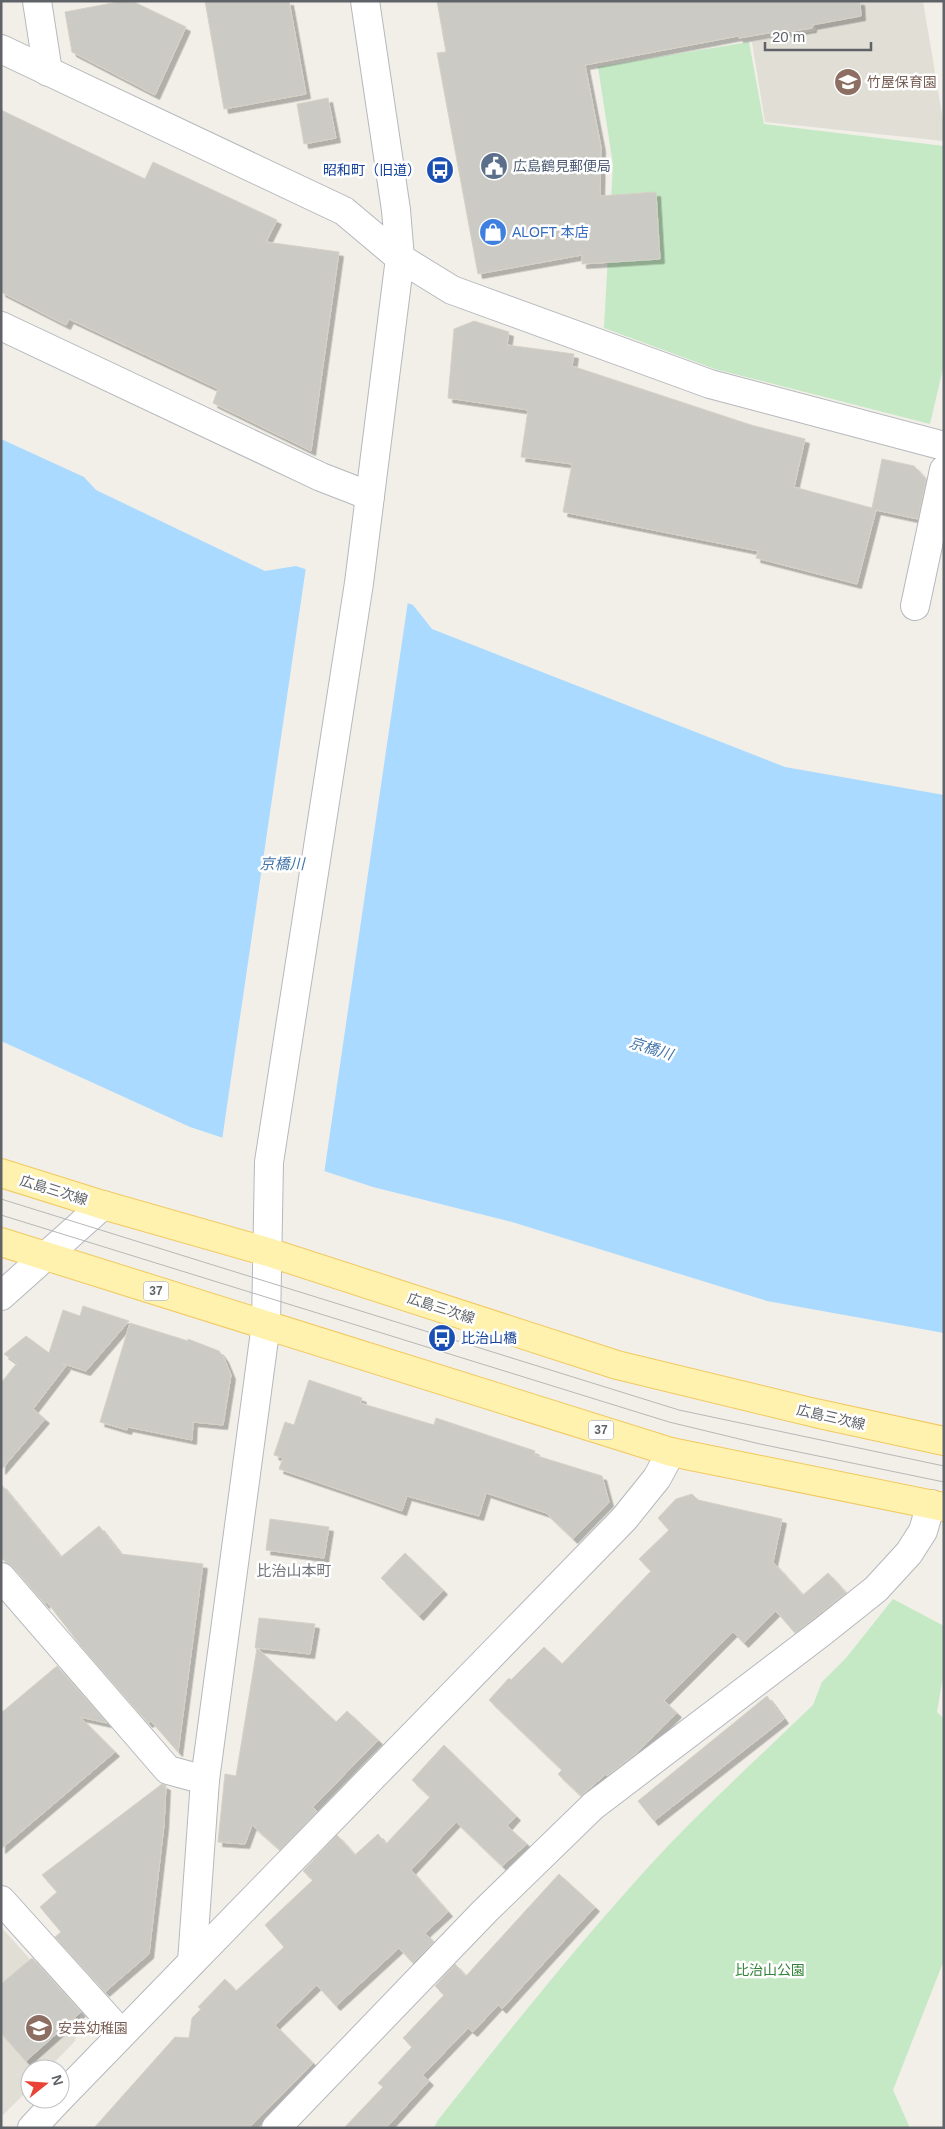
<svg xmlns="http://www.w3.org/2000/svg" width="945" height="2129" viewBox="0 0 945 2129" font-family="Arial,'Noto Sans JP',sans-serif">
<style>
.education{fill:#e1ded6}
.green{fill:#c5e8c5}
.water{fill:#aadaff}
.pier{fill:#f1efe8}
.building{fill:#cccac5;stroke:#d6d1c6;filter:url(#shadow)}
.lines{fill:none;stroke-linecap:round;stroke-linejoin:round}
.minor-casing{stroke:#b5b8bc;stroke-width:30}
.major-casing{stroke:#f2c960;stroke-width:30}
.minor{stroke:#fff;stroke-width:28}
.major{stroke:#fff2af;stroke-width:28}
.tram{stroke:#b6b7b8;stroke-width:1}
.labels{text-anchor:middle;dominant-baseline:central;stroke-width:5;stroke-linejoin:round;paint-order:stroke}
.shield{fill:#fff;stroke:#8f9295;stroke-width:1}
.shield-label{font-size:12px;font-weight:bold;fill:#5f6368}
.education-label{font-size:14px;fill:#785e54;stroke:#fff;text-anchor:start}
.service-label{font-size:14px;fill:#4e5e75;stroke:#fff;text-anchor:start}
.transit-label{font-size:14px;fill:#164399;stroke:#fff;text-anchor:end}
.shop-label{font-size:14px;fill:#366cbe;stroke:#fff;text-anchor:start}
.street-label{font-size:14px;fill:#5f6368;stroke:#fff}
.park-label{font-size:14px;fill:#348238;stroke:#fff}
.water-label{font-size:15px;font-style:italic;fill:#4174aa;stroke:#fff}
.neighbourhood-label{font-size:15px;fill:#70757a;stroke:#fff}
</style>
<defs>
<filter id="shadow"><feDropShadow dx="4.5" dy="4.5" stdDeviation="0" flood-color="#0004"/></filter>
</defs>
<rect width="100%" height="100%" fill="#f1efe8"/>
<g class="education">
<path d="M 810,1 L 923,1 L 944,126 L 944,141 L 765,122 L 752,42 L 816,31 Z"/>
<path d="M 1,1927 L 80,2015 L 75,2041 L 48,2069 L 30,2069 L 30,2088 L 1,2117 Z"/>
</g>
<g class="green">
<path d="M 749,42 L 764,124 L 944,146 L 944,364 L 930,424 L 715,369 L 604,328 L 613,165 L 598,67 Z"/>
<path d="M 893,1599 L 944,1626 L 944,1670 L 937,1712 L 944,1719 L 944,1960 L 893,2090 L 910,2128 L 434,2128 L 438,2120 C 504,2037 570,1954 641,1875 C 695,1815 755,1761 813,1705 L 822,1682 L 846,1658 Z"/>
</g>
<path class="water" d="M 1,439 L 84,477 L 96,490 L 265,571 L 296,566 L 413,605 L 432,629 L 785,767 L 944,795 L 944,1333 L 767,1301 L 512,1222 L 373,1187 L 190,1127 L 1,1041 Z"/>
<path class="pier" d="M 306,567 L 408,601 L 324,1174 L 222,1140 Z"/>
<g class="building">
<path d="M 123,1 L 132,1 L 186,27 L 155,95 L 72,52 L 65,12 Z"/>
<path d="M 205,1 L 289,1 L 306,94 L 224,109 Z"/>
<path d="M 437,1 L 860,1 L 861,16 L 812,25 L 812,28 L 786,32 L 785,30 L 739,38 L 738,36 L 585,65 L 601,147 L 600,196 L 656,192 L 660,259 L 582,264 L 582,255 L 478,274 L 437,53 L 446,52 Z"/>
<path d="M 328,98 L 336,138 L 304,144 L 297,104 Z"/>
<path d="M 1,110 L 145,179 L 153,162 L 277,220 L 266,242 L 339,252 L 311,451 L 213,403 L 218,389 L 69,319 L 66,325 L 1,292 Z"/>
<path d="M 474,321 L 509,332 L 507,345 L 574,354 L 572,366 L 751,425 L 805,439 L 794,487 L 872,508 L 882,459 L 914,466 L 926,479 L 918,519 L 876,510 L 857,584 L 756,558 L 758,551 L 563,512 L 572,464 L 521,457 L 528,410 L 448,398 L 454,329 Z"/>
<path d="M 83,1306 L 129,1321 L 86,1371 L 61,1363 L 66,1366 L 33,1409 L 45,1419 L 1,1470 L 1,1383 L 17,1363 L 4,1354 L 26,1336 L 49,1353 L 63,1310 L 80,1316 Z"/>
<path d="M 130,1323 L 188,1341 L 188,1339 L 219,1351 L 224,1358 L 231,1375 L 223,1425 L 193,1422 L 192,1440 L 128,1427 L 127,1430 L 100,1422 Z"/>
<path d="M 309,1380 L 362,1398 L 360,1403 L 434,1425 L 436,1418 L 535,1451 L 534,1455 L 602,1476 L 609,1502 L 573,1539 L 546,1513 L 486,1493 L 479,1516 L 407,1496 L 402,1511 L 279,1469 L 283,1458 L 274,1455 L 285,1422 L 294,1425 Z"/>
<path d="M 1,1484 L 61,1557 L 99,1526 L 121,1554 L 203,1564 L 178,1752 L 151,1721 L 148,1723 L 81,1646 L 47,1602 L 45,1604 L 13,1567 L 1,1558 Z"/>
<path d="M 692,1494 L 698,1500 L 782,1519 L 773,1562 L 803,1595 L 828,1573 L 846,1593 L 795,1633 L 776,1611 L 744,1643 L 733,1632 L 664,1701 L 677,1713 L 638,1752 L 607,1776 L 606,1774 L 581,1796 L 558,1774 L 562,1770 L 489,1700 L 509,1678 L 511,1680 L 544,1647 L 562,1664 L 651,1571 L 639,1559 L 669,1530 L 658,1518 L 676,1499 Z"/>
<path d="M 270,1519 L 329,1527 L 324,1558 L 266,1550 Z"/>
<path d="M 405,1553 L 443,1590 L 419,1616 L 381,1578 Z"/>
<path d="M 259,1618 L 315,1624 L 310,1654 L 257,1648 L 336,1722 L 347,1711 L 378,1740 L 313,1807 L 317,1812 L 280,1850 L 252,1825 L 245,1844 L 218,1842 L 225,1774 L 236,1776 L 257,1648 L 255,1648 Z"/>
<path d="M 57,1666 L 107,1723 L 80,1717 L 115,1752 L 1,1849 L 1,1713 Z"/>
<path d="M 767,1696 L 784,1719 L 654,1821 L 638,1801 Z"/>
<path d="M 444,1745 L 516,1816 L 507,1826 L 527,1844 L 502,1866 L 456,1822 L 411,1870 L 448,1912 L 425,1933 L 434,1942 L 413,1963 L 399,1948 L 336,2006 L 317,1985 L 275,2025 L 313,2063 L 249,2128 L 94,2128 L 175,2037 L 189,2038 L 192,2018 L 201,2009 L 198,2007 L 225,1979 L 236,1991 L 284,1947 L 265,1925 L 313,1880 L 303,1871 L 337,1835 L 355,1855 L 378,1834 L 386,1844 L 430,1797 L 412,1780 Z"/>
<path d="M 162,1784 L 166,1786 L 164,1825 L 149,1954 L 105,1992 L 55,1937 L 61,1932 L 40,1907 L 57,1892 L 42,1875 Z"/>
<path d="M 559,1874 L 595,1907 L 502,2009 L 498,2005 L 473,2032 L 468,2028 L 423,2075 L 429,2081 L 386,2128 L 344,2128 L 383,2087 L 378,2083 L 412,2047 L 403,2038 L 444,1995 L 435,1986 L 455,1964 L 466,1976 Z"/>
<path d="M 32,1958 L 81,2012 L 26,2061 L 1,2033 L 1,1984 Z"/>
</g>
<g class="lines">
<g class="minor-casing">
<g id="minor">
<path d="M 37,1 L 48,72"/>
<path d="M 1,49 L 344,211 L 400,258 L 452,290 L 710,384 L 944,446"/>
<path d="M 1,326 L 321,477 L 370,496"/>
<path d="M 915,606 L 944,470"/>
<path d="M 1,1296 L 103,1205"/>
<path d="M 1,1577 L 168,1770 L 205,1780"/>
<path d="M 1,1900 L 121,2033"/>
<path d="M 192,1962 L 624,1519 L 657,1478 L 671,1452"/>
<path d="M 60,2098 L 192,1962 L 205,1780 L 266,1324 L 269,1162 L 359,583 L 400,258 L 396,210 L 365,1"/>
<path d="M 32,2128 L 59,2099"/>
<path d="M 276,2128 L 485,1911 L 593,1806 L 822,1632 L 876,1589 L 909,1553 L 923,1531 L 931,1504"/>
</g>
</g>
<g class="major-casing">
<g id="major">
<path d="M 1,1173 L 103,1205 L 268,1252 L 617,1365 L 815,1413 L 944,1441"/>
<path d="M 1,1242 L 671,1452 L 944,1507"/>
</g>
</g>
<use href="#minor" class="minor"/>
<use href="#major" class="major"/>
<g class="tram">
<path d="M 1,1199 L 679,1410 L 944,1466"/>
<path d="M 1,1215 L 669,1422 L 760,1444 L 944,1482"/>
</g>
</g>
<defs>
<g id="school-disc" transform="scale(1.4375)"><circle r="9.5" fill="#8d6e63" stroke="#fff"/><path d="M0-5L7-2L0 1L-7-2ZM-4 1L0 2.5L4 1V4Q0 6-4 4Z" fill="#fff"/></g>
<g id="civic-disc" transform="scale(1.4375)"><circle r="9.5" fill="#5c6f8a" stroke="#fff"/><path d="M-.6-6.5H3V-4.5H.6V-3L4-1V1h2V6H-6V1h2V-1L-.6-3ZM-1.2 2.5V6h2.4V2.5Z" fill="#fff"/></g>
<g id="bus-disc" transform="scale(1.4375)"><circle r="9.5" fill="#1a4fb4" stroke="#fff"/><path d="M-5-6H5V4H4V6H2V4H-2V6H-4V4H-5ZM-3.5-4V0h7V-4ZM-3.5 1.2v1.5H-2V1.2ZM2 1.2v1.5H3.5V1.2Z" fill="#fff"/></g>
<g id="shop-disc" transform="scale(1.4375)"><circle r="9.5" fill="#3f7fe0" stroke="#fff"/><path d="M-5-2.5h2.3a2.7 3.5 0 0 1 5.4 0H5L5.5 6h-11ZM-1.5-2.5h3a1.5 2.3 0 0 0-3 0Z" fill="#fff"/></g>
</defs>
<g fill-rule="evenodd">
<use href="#school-disc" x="848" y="82"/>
<use href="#civic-disc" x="494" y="166"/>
<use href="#bus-disc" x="440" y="170"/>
<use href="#shop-disc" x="493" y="232"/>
<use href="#bus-disc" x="442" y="1338"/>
<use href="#school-disc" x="39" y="2028"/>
</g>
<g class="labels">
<g class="shield">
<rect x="143.5" y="1281.5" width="25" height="19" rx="4"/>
<rect x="588.5" y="1420.5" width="25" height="19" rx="4"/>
</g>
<g class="shield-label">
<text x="156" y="1291">37</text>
<text x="601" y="1430">37</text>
</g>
<g class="education-label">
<text x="867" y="82">竹屋保育園</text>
<text x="58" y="2028">安芸幼稚園</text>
</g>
<g class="service-label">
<text x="513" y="166">広島鶴見郵便局</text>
</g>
<g class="transit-label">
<text x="421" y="170">昭和町（旧道）</text>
<text x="461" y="1338" text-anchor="start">比治山橋</text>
</g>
<g class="shop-label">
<text x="512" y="232">ALOFT 本店</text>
</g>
<g class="street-label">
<text transform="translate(54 1190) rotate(17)">広島三次線</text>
<text transform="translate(441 1308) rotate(18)">広島三次線</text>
<text transform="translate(831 1417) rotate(13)">広島三次線</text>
</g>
<g class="park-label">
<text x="770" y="1970">比治山公園</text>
</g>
<g class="water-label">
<text x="282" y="863">京橋川</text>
<text transform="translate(651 1048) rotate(17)">京橋川</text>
</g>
<g class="neighbourhood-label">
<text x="294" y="1570">比治山本町</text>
</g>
</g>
<rect width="945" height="2129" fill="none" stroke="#5f6368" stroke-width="5"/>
<g transform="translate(45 2084) rotate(73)"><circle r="24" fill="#ffffff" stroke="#bfc1c3"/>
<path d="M0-4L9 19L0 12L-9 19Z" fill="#ea4335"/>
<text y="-8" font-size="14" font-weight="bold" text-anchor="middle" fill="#5f6368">N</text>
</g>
<path d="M765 42v8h106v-8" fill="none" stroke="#5f6368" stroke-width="2.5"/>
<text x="772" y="42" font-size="15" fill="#5f6368" stroke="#ffffff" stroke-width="4" paint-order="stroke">20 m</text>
</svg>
